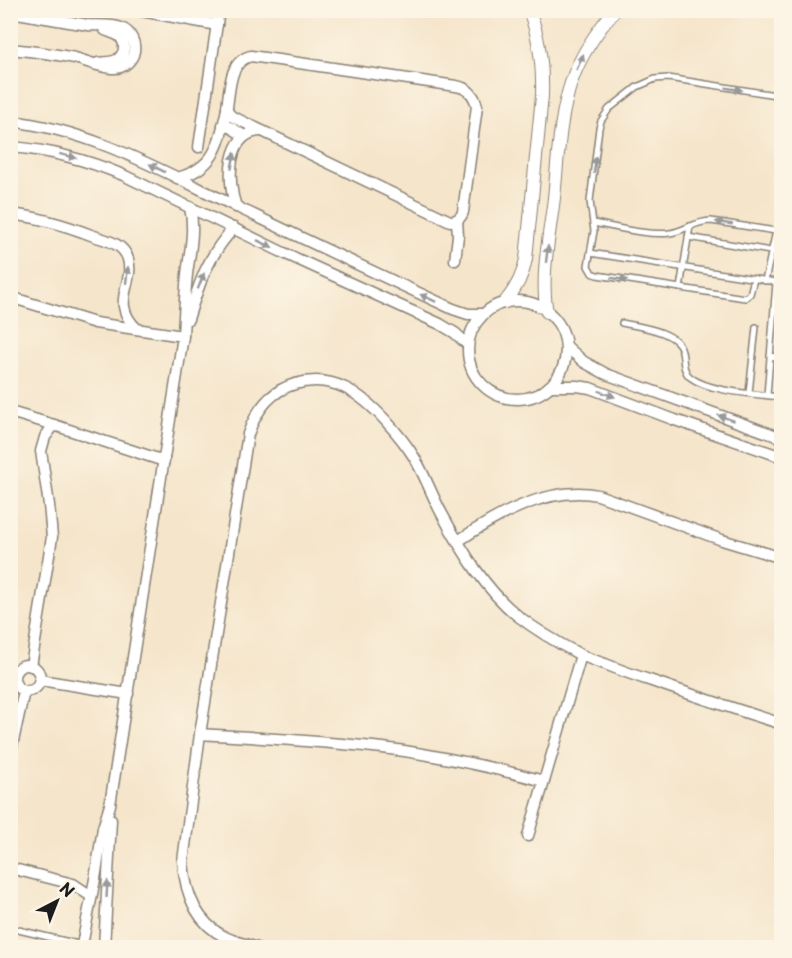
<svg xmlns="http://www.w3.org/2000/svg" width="792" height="958" viewBox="0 0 792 958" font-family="'Playpen Sans',sans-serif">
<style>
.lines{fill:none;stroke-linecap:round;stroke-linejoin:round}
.service-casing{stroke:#888074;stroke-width:8}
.minor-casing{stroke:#888074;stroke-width:13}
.tertiary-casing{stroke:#888074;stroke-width:14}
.service{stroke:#fff;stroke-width:5}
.minor{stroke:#fff;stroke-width:10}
.tertiary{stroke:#fff;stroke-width:12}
.oneway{fill:#999}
</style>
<rect width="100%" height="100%" fill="#fcf5e5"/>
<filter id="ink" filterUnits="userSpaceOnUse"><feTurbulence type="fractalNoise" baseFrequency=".0167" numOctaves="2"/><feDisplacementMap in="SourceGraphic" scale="12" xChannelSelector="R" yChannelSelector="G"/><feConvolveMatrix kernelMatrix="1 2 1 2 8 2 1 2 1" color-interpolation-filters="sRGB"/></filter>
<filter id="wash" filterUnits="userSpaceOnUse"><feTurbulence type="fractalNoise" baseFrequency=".008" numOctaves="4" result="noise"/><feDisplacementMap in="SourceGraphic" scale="24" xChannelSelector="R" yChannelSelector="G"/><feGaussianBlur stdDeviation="1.35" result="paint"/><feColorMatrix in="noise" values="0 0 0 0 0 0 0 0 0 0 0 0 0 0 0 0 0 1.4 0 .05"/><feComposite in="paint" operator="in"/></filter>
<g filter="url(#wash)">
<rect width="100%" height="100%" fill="#f5e5cb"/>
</g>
<g filter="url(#ink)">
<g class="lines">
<g class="service-casing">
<g id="service">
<path d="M 593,223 C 615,227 648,236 670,233 C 684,231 696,221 711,221 L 782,232"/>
<path d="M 688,237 L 782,253"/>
<path d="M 590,253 L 782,283"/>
<path d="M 754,279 L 750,294 L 745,298 L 597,275 L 592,273 L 588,266 L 594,231 L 590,201 L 599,128 L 601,121 L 609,109 L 637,87 L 655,79 L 668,78 L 782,96"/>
<path d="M 765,281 L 776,231"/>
<path d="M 680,288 L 690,226"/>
<path d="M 622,323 C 640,327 678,331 682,351 C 684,360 682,370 690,377 C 709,392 756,394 780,397"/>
<path d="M 770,356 L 782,358"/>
<path d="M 749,393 L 756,327"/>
<path d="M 767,395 L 776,283"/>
<path d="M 10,928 L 82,945"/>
</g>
</g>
<g class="minor-casing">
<g id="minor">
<path d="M 136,10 L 217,25"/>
<path d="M 10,12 C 36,16 62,21 88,25 C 99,26 111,24 121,28 C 131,32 137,44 133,55 C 130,62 123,68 115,68 C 106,69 85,61 75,58 C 54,54 32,51 10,49"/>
<path d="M 251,56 L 456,86 C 468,88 474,94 477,106 L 463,212 C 461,218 457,221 450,221 L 231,116 L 227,111 L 227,107 C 230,89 229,61 251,56 Z"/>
<path d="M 98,63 C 104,62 113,63 118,59 C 126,53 126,42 119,36 C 115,33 109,32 105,30"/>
<path d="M 10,121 C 92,130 162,171 235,206 C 307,241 380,275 453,309 L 468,314 L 483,314"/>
<path d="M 223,125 L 232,128 L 244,136"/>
<path d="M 10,147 C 50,150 87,160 123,175 L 284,253 L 440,324 L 455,333 L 468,345"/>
<path d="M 199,147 L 219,10"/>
<path d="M 177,178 C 216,168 219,144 227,109"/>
<path d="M 236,207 C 227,182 226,131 262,131"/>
<path d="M 10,214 C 38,217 65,225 91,235 C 99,238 109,240 117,245 C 122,248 126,253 128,259 C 135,285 109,302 137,329"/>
<path d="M 455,260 L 458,236 L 457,220"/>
<path d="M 10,297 L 95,323 L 183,336"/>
<circle cx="517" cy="350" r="49"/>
<path d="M 188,319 C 199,284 208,255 234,228"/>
<path d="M 566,346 L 584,362 L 606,374 L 782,438"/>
<path d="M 550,386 L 577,386 L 590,388 L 675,420 L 782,457"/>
<path d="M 10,412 L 54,425 L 164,461"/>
<path d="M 458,541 C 497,515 549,485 598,495 L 722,540 L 782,558"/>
<circle cx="27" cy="678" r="13"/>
<path d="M 31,666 L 52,537 L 49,505 L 41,451 L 45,437 L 54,425"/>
<path d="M 40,680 L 128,694"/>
<path d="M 200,734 C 261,738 322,741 383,748 C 437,755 491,767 544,781"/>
<path d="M 10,755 L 24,691"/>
<path d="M 528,836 L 581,655"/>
<path d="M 10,868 L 73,884 L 91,896"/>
<path d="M 93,948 L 82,945 L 95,879 L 103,828 L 110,805 L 183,336 C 184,315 185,295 187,274 C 190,251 195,230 190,207"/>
<path d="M 104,948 L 111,820"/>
<path d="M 257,948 C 246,944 235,942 225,937 C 195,922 185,893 183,861 L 200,734 L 248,434 C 256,411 270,391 295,384 C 334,373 361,394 386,421 C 396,432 406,444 414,457 C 425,475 432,496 442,514 C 461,549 486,591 518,616 C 536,630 558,643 579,654 C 587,658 596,661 605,664 C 620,670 636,676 652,681 C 695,696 738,710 782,724"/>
</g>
</g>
<g class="tertiary-casing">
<g id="tertiary">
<path d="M 505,302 C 516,289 523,276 526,259 L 542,96 C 543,66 540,39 529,10"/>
<path d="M 547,312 C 540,278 550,232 554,198 C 558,159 559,117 572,80 C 581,54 597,31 615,10"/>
</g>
</g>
<use href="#service" class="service"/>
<use href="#minor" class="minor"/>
<use href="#tertiary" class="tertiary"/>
</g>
<defs><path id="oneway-solid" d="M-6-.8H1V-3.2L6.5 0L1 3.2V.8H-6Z" transform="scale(1.5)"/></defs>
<g class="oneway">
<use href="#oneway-solid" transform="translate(580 62) rotate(-66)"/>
<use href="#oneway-solid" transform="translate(734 89) rotate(9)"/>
<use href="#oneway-solid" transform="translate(68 156) rotate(14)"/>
<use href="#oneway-solid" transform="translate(233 161) rotate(-79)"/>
<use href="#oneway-solid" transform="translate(595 165) rotate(-83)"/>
<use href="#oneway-solid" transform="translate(157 168) rotate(-153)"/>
<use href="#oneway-solid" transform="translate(724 223) rotate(-171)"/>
<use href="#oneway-solid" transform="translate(265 244) rotate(26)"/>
<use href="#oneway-solid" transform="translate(547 254) rotate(-83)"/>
<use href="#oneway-solid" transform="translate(127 275) rotate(-83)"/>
<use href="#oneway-solid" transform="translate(619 279) rotate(9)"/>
<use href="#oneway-solid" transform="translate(201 281) rotate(-69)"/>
<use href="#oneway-solid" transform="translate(428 298) rotate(-155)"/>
<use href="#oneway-solid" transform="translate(607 394) rotate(21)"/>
<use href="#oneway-solid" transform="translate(726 418) rotate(-160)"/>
<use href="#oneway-solid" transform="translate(107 889) rotate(-87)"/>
</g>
</g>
<rect width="792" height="958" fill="none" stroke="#fcf5e5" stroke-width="36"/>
<g transform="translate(57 901) rotate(42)" stroke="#fcf5e5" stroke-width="4.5" paint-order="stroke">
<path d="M0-4.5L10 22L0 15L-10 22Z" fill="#1c1c1c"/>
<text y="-9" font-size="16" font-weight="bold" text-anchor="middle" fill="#1c1c1c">N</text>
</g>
</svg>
